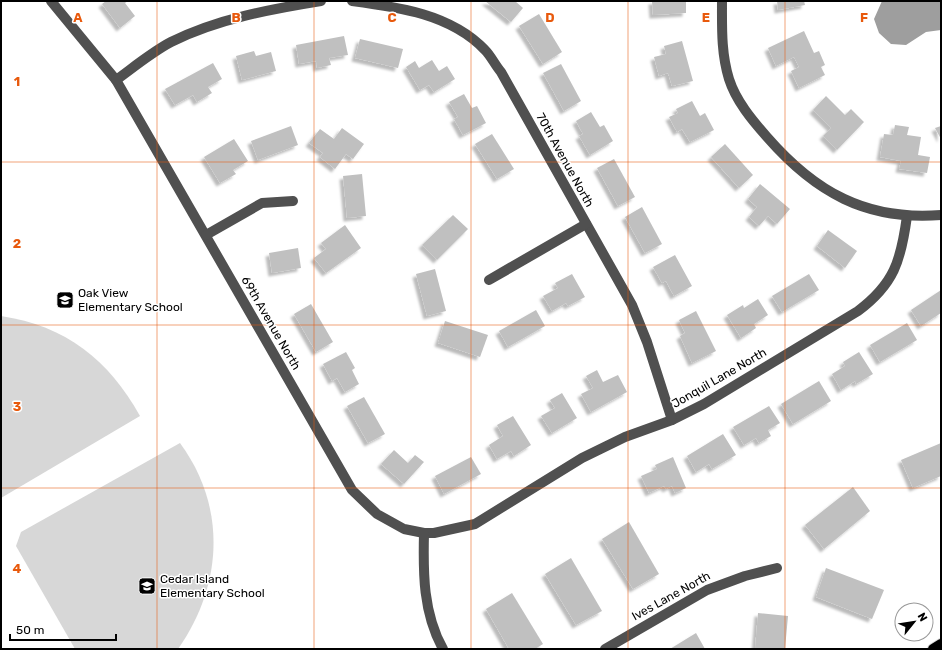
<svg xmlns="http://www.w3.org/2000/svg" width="942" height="650" viewBox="0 0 942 650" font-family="Rubik,sans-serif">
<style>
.green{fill:#d7d7d7}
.water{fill:#9e9e9e}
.building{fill:#c0c0c0;filter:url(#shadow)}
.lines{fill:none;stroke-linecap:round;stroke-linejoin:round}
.major-casing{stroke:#dbdbdb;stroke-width:12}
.minor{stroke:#505050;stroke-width:10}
.major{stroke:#000;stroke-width:10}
.grid{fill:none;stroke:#e8590c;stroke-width:1;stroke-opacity:0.55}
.labels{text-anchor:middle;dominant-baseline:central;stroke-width:3;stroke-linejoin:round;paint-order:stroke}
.street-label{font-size:12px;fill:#000;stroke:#fff}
.poi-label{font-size:12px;fill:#000;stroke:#fff;text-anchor:start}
.grid-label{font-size:13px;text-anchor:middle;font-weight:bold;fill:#e8590c;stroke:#fff;stroke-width:3;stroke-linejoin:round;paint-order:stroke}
</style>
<defs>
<filter id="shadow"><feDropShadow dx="-3.5" dy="3.5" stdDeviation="1" flood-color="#0004"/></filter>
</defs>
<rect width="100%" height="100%" fill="#fff"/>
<g class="green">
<path d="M 1,316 C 66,326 108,359 140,416 L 1,498 Z"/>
<path d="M 180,443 C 227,507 223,585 178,649 L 75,649 L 16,546 L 21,532 Z"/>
</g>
<path class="water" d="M 882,1 L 941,1 L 941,30 L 926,32 L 906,45 L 891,44 L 879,33 L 874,19 Z"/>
<g class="building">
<path d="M 106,1 L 128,1 L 125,3 L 135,16 L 120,28 L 102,4 Z"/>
<path d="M 485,1 L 515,1 L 523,8 L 511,22 Z"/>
<path d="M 652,1 L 686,1 L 686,13 L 653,15 Z"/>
<path d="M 777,1 L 804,1 L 805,5 L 778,10 Z"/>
<path d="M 539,14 L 562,52 L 543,64 L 519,26 Z"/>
<path d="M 804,31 L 814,53 L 819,51 L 825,65 L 821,67 L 825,75 L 799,88 L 791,71 L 799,67 L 794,57 L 776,66 L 768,48 Z"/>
<path d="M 344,36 L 348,55 L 329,58 L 331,65 L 317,68 L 316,61 L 299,64 L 296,45 Z"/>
<path d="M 360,39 L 403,49 L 398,68 L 355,58 Z"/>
<path d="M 682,41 L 693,81 L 672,86 L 668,73 L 659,76 L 654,57 L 666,54 L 664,46 Z"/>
<path d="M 254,51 L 256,56 L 271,52 L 276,71 L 242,80 L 236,56 Z"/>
<path d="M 432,60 L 439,71 L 447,66 L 455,79 L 434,92 L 429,85 L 420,90 L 406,67 L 415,61 L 419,68 Z"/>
<path d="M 213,63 L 222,79 L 208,87 L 212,93 L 197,102 L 193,95 L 175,105 L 165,89 Z"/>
<path d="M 561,64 L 581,101 L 564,111 L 543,73 Z"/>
<path d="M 464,94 L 472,108 L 477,106 L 486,123 L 463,135 L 454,119 L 458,117 L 449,102 Z"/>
<path d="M 826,96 L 845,115 L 851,109 L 864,122 L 837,150 L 823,136 L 831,128 L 813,110 Z"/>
<path d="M 692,101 L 700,116 L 705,113 L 714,130 L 690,142 L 682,129 L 677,132 L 669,117 L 678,113 L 676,109 Z"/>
<path d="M 591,112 L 600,127 L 604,125 L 613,141 L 590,155 L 579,136 L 583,134 L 576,121 Z"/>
<path d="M 895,125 L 909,127 L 907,135 L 921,137 L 918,155 L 930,157 L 927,173 L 899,169 L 901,161 L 880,157 L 884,134 L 893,135 Z"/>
<path d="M 291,126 L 298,145 L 258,160 L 251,141 Z"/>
<path d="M 941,126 L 941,139 L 935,128 Z"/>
<path d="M 342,128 L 364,144 L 353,159 L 346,154 L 335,169 L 320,157 L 323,153 L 309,143 L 320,129 L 334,139 Z"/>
<path d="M 492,134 L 514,169 L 497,179 L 475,144 Z"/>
<path d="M 234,139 L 248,161 L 233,170 L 236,174 L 220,183 L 204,157 Z"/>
<path d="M 725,144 L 753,175 L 739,188 L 711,157 Z"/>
<path d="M 614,159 L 635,197 L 618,206 L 597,168 Z"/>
<path d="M 362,174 L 366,216 L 347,218 L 343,176 Z"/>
<path d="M 760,184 L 790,209 L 777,224 L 768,216 L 759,226 L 749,217 L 757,207 L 748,199 Z"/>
<path d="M 642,207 L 662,244 L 645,253 L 625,217 Z"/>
<path d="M 453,215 L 468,229 L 437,260 L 422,245 Z"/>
<path d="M 345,225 L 361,248 L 326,273 L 314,258 L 326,249 L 321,243 Z"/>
<path d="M 828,230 L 857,251 L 845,268 L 817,246 Z"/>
<path d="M 298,248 L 301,268 L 272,273 L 269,253 Z"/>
<path d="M 675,255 L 692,286 L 674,296 L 666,281 L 662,283 L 653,267 Z"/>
<path d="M 435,269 L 446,311 L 427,316 L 416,274 Z"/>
<path d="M 572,274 L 585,297 L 568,306 L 566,303 L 552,311 L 543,296 L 558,288 L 555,283 Z"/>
<path d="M 809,274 L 819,290 L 782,312 L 772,296 Z"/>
<path d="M 941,290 L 941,313 L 921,326 L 911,310 Z"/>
<path d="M 758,299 L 768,315 L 754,324 L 756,328 L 741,338 L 727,315 L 743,305 L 744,308 Z"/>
<path d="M 311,304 L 333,342 L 316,352 L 294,314 Z"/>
<path d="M 536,310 L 545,326 L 508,347 L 499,331 Z"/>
<path d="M 696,311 L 716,351 L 692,363 L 680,336 L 685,333 L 679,320 Z"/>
<path d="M 445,321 L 488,335 L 480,357 L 438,343 Z"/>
<path d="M 907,323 L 917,340 L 880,362 L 870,345 Z"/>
<path d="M 346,352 L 355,368 L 352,370 L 359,384 L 345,392 L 337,378 L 332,381 L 323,364 Z"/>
<path d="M 859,352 L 873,374 L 856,384 L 855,381 L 841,390 L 832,374 L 845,366 L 843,362 Z"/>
<path d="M 597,370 L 603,382 L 618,375 L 627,392 L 591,412 L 581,394 L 593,388 L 586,376 Z"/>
<path d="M 819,381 L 831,401 L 793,424 L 781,404 Z"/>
<path d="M 562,393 L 577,418 L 552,433 L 541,416 L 555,408 L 550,400 Z"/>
<path d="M 364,397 L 385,434 L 368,443 L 347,406 Z"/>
<path d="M 769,406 L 780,423 L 768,430 L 771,436 L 759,443 L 756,438 L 744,445 L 733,427 Z"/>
<path d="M 513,416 L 531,445 L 514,456 L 511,451 L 497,459 L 489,445 L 503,436 L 497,425 Z"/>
<path d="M 723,434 L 736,455 L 712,469 L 709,464 L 696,472 L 687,456 Z"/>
<path d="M 941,443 L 941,476 L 913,488 L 901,460 Z"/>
<path d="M 394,450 L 408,463 L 415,455 L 424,462 L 404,484 L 381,464 Z"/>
<path d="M 471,457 L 481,474 L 444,494 L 435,476 Z"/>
<path d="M 673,457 L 686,488 L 675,493 L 672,486 L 666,489 L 664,486 L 649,493 L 641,476 L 657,469 L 655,465 Z"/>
<path d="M 853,487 L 870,511 L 824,549 L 805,525 Z"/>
<path d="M 629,522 L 659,574 L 633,589 L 602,539 Z"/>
<path d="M 571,558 L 602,611 L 576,625 L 545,574 Z"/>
<path d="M 826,568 L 884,590 L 872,619 L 816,597 Z"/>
<path d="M 512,593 L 543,644 L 535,649 L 509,649 L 486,609 Z"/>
<path d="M 758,613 L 788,616 L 785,649 L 755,649 Z"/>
<path d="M 696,633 L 705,649 L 670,649 Z"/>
</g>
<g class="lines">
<g class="major-casing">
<path id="major" d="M 933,649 L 941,644"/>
</g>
<g class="minor">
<path d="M 51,1 L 116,80 L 352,490 L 377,514 L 404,529 L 424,533 L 434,533 L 475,524 L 582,458 L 625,437 L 672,420 L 704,404 L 858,311 C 894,284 901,261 907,216"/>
<path d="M 352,1 C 398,7 451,14 485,50 C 491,56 495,65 501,72 L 632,305 L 647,342 L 672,420"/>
<path d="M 722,1 C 722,27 721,53 729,79 C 736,101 752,120 767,137 C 815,192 866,221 941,215"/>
<path d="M 116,80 C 134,67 152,52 171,42 C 217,19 271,9 321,1"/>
<path d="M 206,235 L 262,203 L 293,201"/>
<path d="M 489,280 L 586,224"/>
<path d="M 424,533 C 423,573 423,613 443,649"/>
<path d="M 605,649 L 707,590 L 745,576 L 777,568"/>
</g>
<use href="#major" class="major"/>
</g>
<path class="grid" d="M 157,1 L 157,649M 314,1 L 314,649M 471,1 L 471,649M 628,1 L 628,649M 785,1 L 785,649M 1,162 L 941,162M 1,325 L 941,325M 1,488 L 941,488"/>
<defs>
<g id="school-square" transform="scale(0.9)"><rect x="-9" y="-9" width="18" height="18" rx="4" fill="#000" stroke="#fff"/><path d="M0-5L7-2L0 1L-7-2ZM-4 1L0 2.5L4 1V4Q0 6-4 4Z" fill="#fff"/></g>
</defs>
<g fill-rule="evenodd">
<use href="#school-square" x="65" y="300"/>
<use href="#school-square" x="147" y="586"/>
</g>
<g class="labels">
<g class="street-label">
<text transform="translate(565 160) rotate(61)">70th Avenue North</text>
<text transform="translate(271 323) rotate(60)">69th Avenue North</text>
<text transform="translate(719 378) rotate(-30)">Jonquil Lane North</text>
<text transform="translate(671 596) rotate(-29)">Ives Lane North</text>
</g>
<g class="poi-label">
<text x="78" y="293">Oak View<tspan x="78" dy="14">Elementary School</tspan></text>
<text x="160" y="579">Cedar Island<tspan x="160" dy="14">Elementary School</tspan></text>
</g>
</g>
<g class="grid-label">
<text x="78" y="22">A</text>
<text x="236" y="22">B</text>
<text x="392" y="22">C</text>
<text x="550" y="22">D</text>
<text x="706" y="22">E</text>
<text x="864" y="22">F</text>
<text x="17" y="86">1</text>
<text x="17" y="248">2</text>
<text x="17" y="411">3</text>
<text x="17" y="573">4</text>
</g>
<rect width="942" height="650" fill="none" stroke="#000000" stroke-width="4"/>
<g transform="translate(914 622) rotate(60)"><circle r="19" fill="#ffffff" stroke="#999999"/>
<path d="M0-3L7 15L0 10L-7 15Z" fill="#000000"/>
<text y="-6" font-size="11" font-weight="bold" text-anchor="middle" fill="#000000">N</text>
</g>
<path d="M10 634v6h106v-6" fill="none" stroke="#000000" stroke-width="2"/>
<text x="16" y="634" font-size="12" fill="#000000" stroke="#ffffff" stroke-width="3" paint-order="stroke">50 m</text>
</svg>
